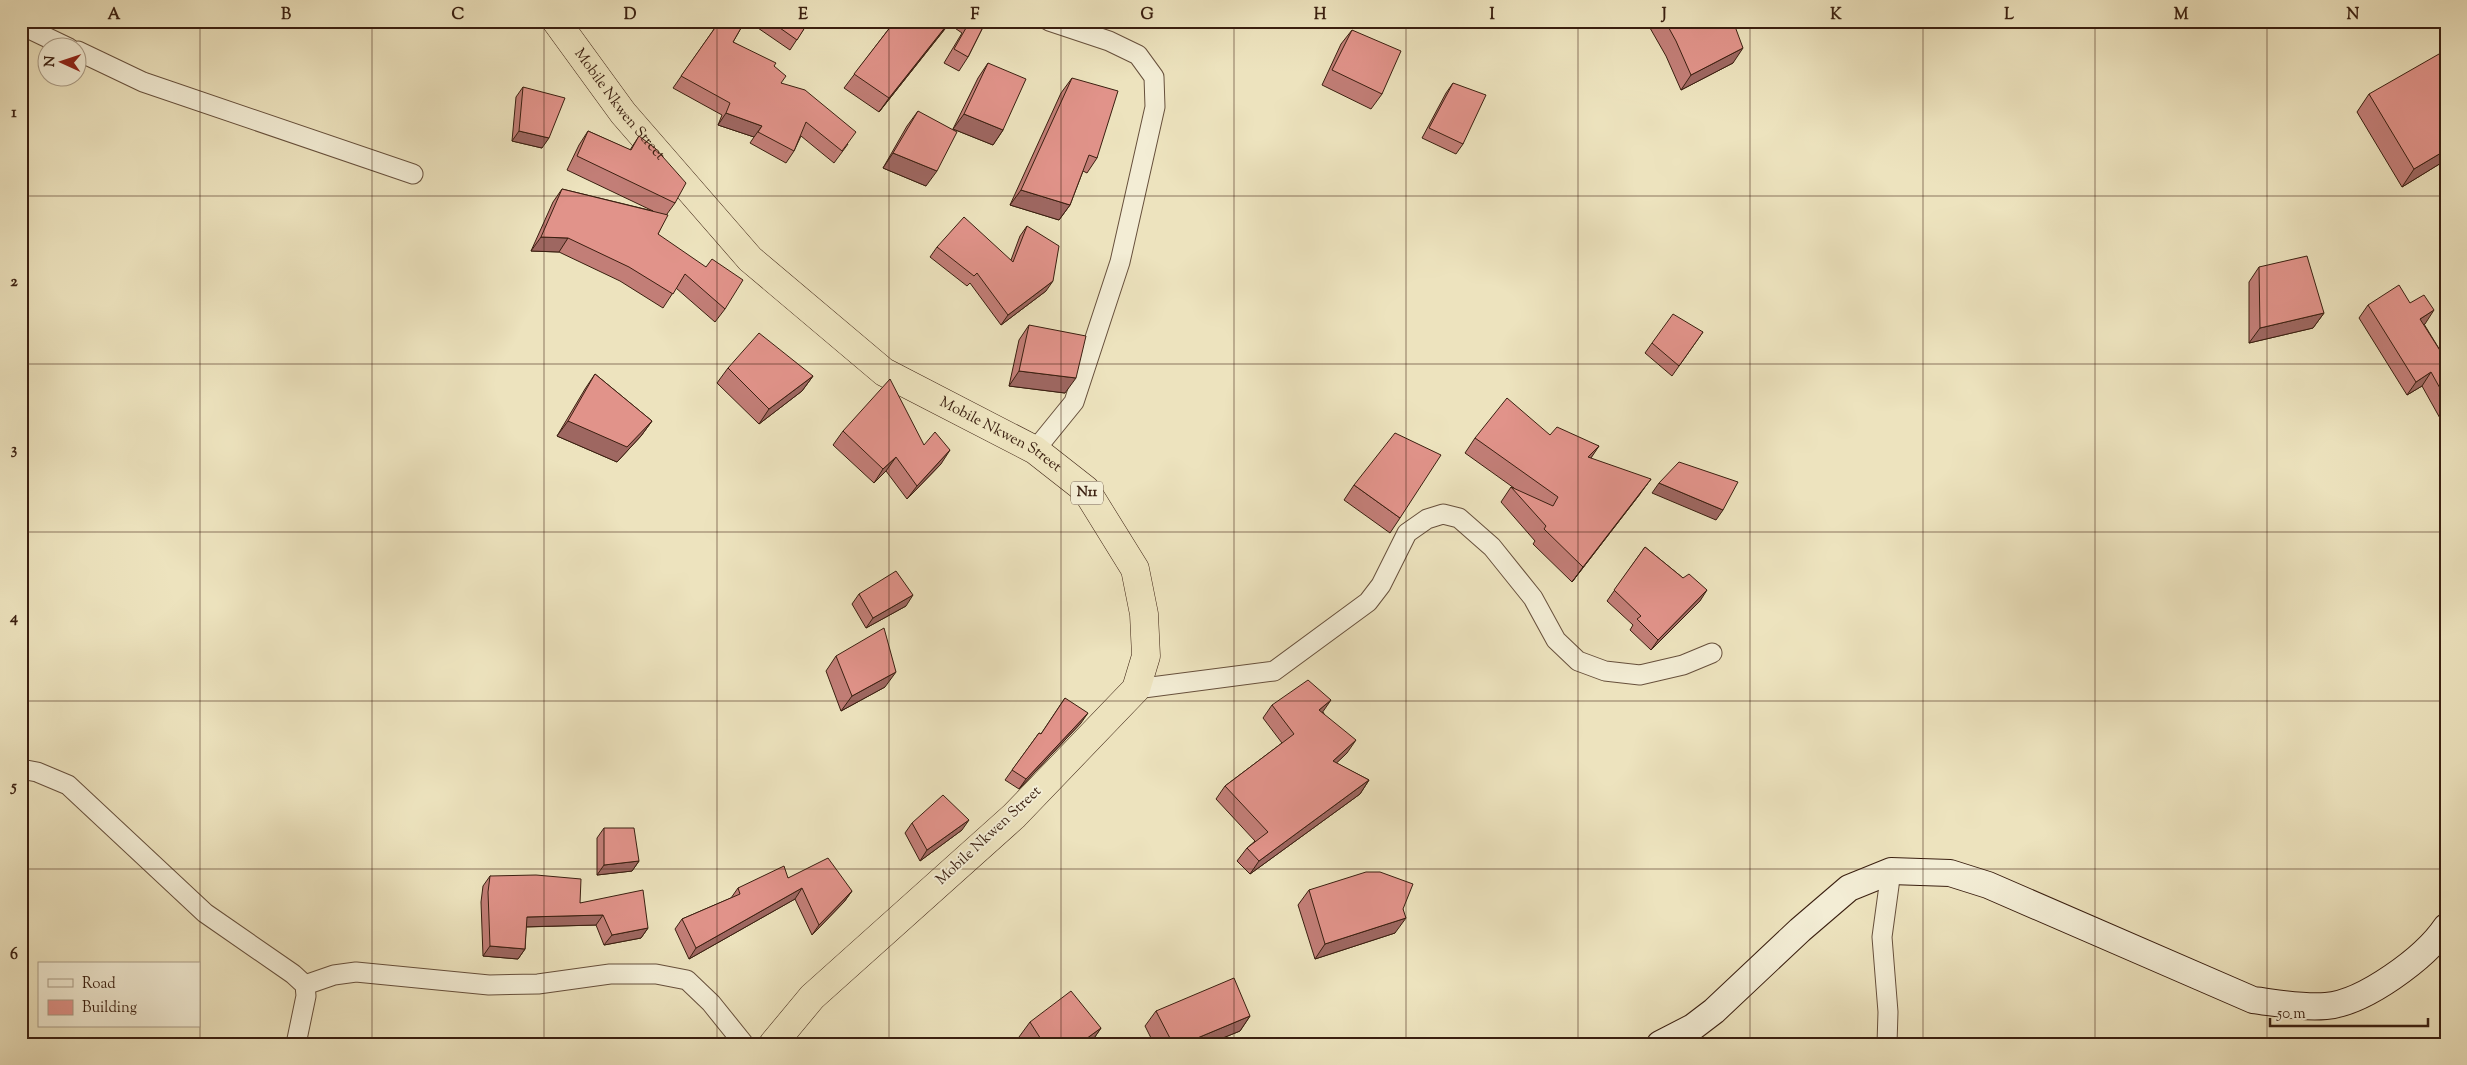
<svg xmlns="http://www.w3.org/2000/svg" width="2467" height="1065" viewBox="0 0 2467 1065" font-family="'Sorts Mill Goudy',serif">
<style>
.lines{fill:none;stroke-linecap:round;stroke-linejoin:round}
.street-casing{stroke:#67503c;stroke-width:21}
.secondary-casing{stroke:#3a1f10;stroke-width:28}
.highway-casing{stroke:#3a1f10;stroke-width:29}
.street{stroke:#f3edd5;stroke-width:19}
.secondary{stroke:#f3edd5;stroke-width:26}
.highway{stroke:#ede3be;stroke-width:28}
.wall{fill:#c27e77;stroke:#3a1f10}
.shaded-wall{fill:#9e6761;stroke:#3a1f10}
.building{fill:#e1938a;stroke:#3a1f10}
.grid{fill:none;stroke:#3a1f10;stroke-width:1;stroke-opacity:0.55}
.labels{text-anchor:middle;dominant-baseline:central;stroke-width:4;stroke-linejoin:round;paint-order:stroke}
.shield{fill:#f3edd5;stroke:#725d4b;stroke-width:1}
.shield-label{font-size:14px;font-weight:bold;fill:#3a1f10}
.street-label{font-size:15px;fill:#3a1f10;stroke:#f3edd5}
.neatline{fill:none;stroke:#3a1f10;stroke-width:2}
.grid-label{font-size:16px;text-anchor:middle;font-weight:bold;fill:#3a1f10}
</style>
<rect width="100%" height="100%" fill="#ede3be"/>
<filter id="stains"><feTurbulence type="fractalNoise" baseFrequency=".004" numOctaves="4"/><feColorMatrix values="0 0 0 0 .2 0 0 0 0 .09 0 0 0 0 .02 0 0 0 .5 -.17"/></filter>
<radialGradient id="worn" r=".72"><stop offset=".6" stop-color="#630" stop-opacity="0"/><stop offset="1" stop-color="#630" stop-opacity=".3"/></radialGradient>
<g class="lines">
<g class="street-casing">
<g id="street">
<path d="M 21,25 L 69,48"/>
<path d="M 78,51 L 143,82 L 413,174"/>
<path d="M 1035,450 L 1074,402 L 1120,262 L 1155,107 L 1154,77 L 1138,55 L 1109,41 L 1049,21"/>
<path d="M 1136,689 L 1274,671 L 1368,602 L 1381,585 L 1407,533 L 1427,519 L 1443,514 L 1459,518 L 1492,547 L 1533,598 L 1556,640 L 1578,661 L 1605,671 L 1640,675 L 1683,665 L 1712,653"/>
<path d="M 21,769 L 37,772 L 68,785 L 205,913 L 293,974 L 305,985 L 306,996 L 296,1044"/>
<path d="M 305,985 L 334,975 L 356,972 L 489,985 L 538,984 L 610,974 L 656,974 L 687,980 L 711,1003 L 744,1044"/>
<path d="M 1887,1044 L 1888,1012 L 1882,937 L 1891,871"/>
</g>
</g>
<g class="secondary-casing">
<path id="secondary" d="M 1660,1044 L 1693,1027 L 1714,1011 L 1800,930 L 1849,888 L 1891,871 L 1950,873 L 1988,885 L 2253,1000 C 2277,1003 2302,1008 2326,1006 C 2364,1003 2425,958 2446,927"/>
</g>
<g class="highway-casing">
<g id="highway">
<path id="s1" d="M 556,21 L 623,113 L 750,259 L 884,372 L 1035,450 L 1086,490 L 1135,569 L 1144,614 L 1146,656 L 1136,689 L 1014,816 L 812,997 L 773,1044"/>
</g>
</g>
<use href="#street" class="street"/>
<use href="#secondary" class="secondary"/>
<use href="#highway" class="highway"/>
</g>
<g class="wall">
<path d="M 721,21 L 745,21 L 733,42 L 774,66 L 781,83 L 848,144 L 834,163 L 801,136 L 794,151 L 786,163 L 750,143 L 754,137 L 718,125 L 722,115 L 673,88 L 717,25 L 718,26 Z"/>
<path d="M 758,21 L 809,21 L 790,50 L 755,26 Z"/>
<path d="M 884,21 L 986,21 L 968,57 L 959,71 L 944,63 L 962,33 L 949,24 L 879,112 L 844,88 L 891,26 Z"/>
<path d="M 1646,21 L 1733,21 L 1733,63 L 1681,90 L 1666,56 Z"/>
<path d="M 1352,30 L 1382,94 L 1371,109 L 1322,85 L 1341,44 Z"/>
<path d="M 988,63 L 1003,130 L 993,145 L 953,129 L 978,78 Z"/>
<path d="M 1072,78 L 1097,158 L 1087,173 L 1083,171 L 1070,205 L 1059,220 L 1010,205 L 1061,93 Z"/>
<path d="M 1453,83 L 1463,144 L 1456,154 L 1422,138 L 1446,93 Z"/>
<path d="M 523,87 L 542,148 L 512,141 L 516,97 Z"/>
<path d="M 2369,94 L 2446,160 L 2402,187 L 2357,112 Z"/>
<path d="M 918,111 L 926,186 L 883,168 L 907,126 Z"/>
<path d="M 588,131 L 630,150 L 639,136 L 675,203 L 667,214 L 658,234 L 725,309 L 715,322 L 676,288 L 663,308 L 620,281 L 559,252 L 531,251 L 553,202 L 562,189 L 653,211 L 567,170 L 579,145 Z"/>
<path d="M 1027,226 L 1046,291 L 1001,325 L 970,283 L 967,286 L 930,257 L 937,247 L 1011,260 L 1020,236 Z"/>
<path d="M 2259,267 L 2324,313 L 2313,328 L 2249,343 L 2249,282 Z"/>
<path d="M 2410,303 L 2425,324 L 2424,324 L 2446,360 L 2446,429 L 2422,386 L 2407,395 L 2359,318 L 2368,305 Z"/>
<path d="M 1029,325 L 1065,393 L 1009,386 L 1019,340 Z"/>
<path d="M 1703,332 L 1672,376 L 1645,353 L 1652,343 Z"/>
<path d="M 728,368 L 813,376 L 802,391 L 759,424 L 717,383 Z"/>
<path d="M 595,374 L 652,421 L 641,436 L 617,462 L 557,436 L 585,389 Z"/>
<path d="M 843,431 L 924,445 L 941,464 L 907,499 L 886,471 L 874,483 L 833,445 Z"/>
<path d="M 1550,435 L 1599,446 L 1590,458 L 1640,494 L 1572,582 L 1533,544 L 1535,541 L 1501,502 L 1511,487 L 1514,488 L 1465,453 L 1475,438 Z"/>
<path d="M 1354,485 L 1400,518 L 1390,533 L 1344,500 Z"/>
<path d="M 1645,547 L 1683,578 L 1700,601 L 1651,650 L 1630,630 L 1633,625 L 1607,601 Z"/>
<path d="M 859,594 L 906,606 L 866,628 L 852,604 Z"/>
<path d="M 836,656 L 885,687 L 841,711 L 826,671 Z"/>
<path d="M 1065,698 L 1081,723 L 1019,789 L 1005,780 L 1039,733 L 1041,734 Z"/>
<path d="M 1272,705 L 1323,712 L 1347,753 L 1336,763 L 1369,780 L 1360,794 L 1250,874 L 1237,861 L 1247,848 L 1255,841 L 1216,799 L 1225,786 L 1282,743 L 1263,718 Z"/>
<path d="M 912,823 L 962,830 L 920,861 L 905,833 Z"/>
<path d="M 604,828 L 639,861 L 632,871 L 597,875 L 597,838 Z"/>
<path d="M 490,876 L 580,903 L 648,928 L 641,938 L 604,945 L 596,925 L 526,927 L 525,949 L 518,959 L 483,956 L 481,902 L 483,886 Z"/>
<path d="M 788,878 L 852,891 L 844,902 L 812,935 L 795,899 L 689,959 L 675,929 L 682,919 L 731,898 L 738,888 Z"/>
<path d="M 1309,890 L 1403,909 L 1395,933 L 1315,959 L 1298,905 Z"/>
<path d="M 1156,1011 L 1250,1016 L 1240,1031 L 1208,1044 L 1154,1044 L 1145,1026 Z"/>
<path d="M 1030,1022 L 1101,1028 L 1090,1044 L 1024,1044 L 1019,1037 Z"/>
</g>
<g class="shaded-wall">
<path d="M 950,21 L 951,21 L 879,112 L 889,98 Z"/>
<path d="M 1743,48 L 1733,63 L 1681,90 L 1691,75 Z"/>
<path d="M 726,113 L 762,126 L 754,137 L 718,125 Z"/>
<path d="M 964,114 L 1003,130 L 993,145 L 953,129 Z"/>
<path d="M 519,131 L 549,138 L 542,148 L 512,141 Z"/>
<path d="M 2446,150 L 2446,160 L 2402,187 L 2414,169 Z"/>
<path d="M 893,153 L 937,171 L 926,186 L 883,168 Z"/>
<path d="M 1021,190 L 1070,205 L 1059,220 L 1010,205 Z"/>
<path d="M 541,237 L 568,238 L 559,252 L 531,251 Z"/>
<path d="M 1053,281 L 1046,291 L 1001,325 L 1008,315 Z"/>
<path d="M 2434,310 L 2425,324 L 2411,332 L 2420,319 Z"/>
<path d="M 2324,313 L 2313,328 L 2249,343 L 2260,328 Z"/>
<path d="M 1019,371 L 1076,378 L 1065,393 L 1009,386 Z"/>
<path d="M 2431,372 L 2422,386 L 2407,395 L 2416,382 Z"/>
<path d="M 813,376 L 802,391 L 759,424 L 769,409 Z"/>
<path d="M 568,421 L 652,421 L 641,436 L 617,462 L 557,436 Z"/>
<path d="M 1599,446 L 1589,461 L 1588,457 Z"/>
<path d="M 950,450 L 941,464 L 907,499 L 917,486 Z"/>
<path d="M 896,457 L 886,471 L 874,483 L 883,469 Z"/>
<path d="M 1651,479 L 1640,494 L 1572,582 L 1583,567 Z"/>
<path d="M 1659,483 L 1723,510 L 1716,520 L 1652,493 Z"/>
<path d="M 1707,590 L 1700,601 L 1651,650 L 1658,640 Z"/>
<path d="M 913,595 L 906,606 L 866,628 L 873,618 Z"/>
<path d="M 896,672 L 885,687 L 841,711 L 852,696 Z"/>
<path d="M 1331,700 L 1322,713 L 1319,710 Z"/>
<path d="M 1088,713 L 1081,723 L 1019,789 L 1026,779 Z"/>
<path d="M 1356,740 L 1347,753 L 1324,775 L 1333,761 Z"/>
<path d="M 1369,780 L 1360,794 L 1250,874 L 1259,861 Z"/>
<path d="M 969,820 L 962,830 L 920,861 L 927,850 Z"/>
<path d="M 639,861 L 632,871 L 597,875 L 604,865 Z"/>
<path d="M 802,888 L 795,899 L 689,959 L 696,948 Z"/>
<path d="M 852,891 L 844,902 L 812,935 L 819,925 Z"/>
<path d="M 603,915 L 596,925 L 519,927 L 527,917 Z"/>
<path d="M 1406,918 L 1395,933 L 1315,959 L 1325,944 Z"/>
<path d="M 648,928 L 641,938 L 604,945 L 612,935 Z"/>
<path d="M 490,946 L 525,949 L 518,959 L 483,956 Z"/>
<path d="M 1250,1016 L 1240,1031 L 1208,1044 L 1183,1044 Z"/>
<path d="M 1101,1028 L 1090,1044 L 1079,1044 Z"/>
</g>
<g class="building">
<path d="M 722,21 L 745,21 L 733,42 L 776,63 L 774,66 L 786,76 L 781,83 L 805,90 L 856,132 L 842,151 L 806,122 L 794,151 L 758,132 L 762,126 L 726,113 L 730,103 L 681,76 L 717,25 L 719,27 Z"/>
<path d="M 770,21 L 809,21 L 797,40 Z"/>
<path d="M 895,21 L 950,21 L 889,98 L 854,74 Z"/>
<path d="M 970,21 L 986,21 L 968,57 L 954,49 Z"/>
<path d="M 1665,21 L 1733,21 L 1743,48 L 1691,75 L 1676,41 Z"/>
<path d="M 1352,30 L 1401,51 L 1382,94 L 1332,70 Z"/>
<path d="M 2446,50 L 2446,150 L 2414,169 L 2369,94 Z"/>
<path d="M 988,63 L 1026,79 L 1003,130 L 964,114 Z"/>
<path d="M 1072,78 L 1118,91 L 1097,158 L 1089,155 L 1070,205 L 1021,190 Z"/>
<path d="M 1453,83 L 1486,95 L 1463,144 L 1429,128 Z"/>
<path d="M 523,87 L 565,98 L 549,138 L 519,131 Z"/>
<path d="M 918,111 L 957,132 L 937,171 L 893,153 Z"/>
<path d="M 588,131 L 631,150 L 639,136 L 655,148 L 686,183 L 675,203 L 577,156 Z"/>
<path d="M 562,189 L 668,215 L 658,234 L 706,267 L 712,259 L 743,280 L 725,309 L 685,274 L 673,294 L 629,267 L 568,238 L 541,237 Z"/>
<path d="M 964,217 L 1013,262 L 1027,226 L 1059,246 L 1053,281 L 1008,315 L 977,273 L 974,276 L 937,247 Z"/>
<path d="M 2307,256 L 2324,313 L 2260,328 L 2259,267 Z"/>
<path d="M 2399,285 L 2410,303 L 2424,295 L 2434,310 L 2420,319 L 2446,360 L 2446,399 L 2431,372 L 2416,382 L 2368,305 Z"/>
<path d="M 1673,314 L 1703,332 L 1679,366 L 1652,343 Z"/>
<path d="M 1029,325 L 1086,336 L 1076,378 L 1019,371 Z"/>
<path d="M 759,333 L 813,376 L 769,409 L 728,368 Z"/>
<path d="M 595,374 L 652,421 L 627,447 L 568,421 Z"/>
<path d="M 890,379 L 924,445 L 935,432 L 950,450 L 917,486 L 896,457 L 883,469 L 843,431 Z"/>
<path d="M 1507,398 L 1550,435 L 1557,427 L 1599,446 L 1588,457 L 1651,479 L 1583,567 L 1544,529 L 1546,526 L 1511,487 L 1553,506 L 1558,497 L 1475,438 Z"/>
<path d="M 1395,433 L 1441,455 L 1400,518 L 1354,485 Z"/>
<path d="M 1679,462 L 1738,482 L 1723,510 L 1659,483 Z"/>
<path d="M 1645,547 L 1683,578 L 1689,574 L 1707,590 L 1658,640 L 1637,619 L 1641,616 L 1614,590 Z"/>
<path d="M 896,571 L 913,595 L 873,618 L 859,594 Z"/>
<path d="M 884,628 L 896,672 L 852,696 L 836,656 Z"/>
<path d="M 1308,680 L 1331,700 L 1319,710 L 1356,740 L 1333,761 L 1369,780 L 1259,861 L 1247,848 L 1268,832 L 1225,786 L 1294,734 L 1272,705 Z"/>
<path d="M 1065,698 L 1088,713 L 1026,779 L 1012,770 L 1039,733 L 1041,734 Z"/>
<path d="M 943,795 L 969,820 L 927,850 L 912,823 Z"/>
<path d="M 604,828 L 634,828 L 639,861 L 604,865 Z"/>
<path d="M 828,858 L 852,891 L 819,925 L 802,888 L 696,948 L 682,919 L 740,894 L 738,888 L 784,866 L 788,878 Z"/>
<path d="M 1366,872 L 1380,872 L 1413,884 L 1403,909 L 1406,918 L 1325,944 L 1309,890 Z"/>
<path d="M 536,875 L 581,879 L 580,903 L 643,890 L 648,928 L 612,935 L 603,915 L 527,917 L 525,949 L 490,946 L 488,892 L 490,876 Z"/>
<path d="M 1234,978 L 1250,1016 L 1183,1044 L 1173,1044 L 1156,1011 Z"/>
<path d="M 1071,991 L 1101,1028 L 1079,1044 L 1044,1044 L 1030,1022 Z"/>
</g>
<path class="grid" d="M 200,21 L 200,1044M 372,21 L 372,1044M 544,21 L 544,1044M 717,21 L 717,1044M 889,21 L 889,1044M 1061,21 L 1061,1044M 1234,21 L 1234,1044M 1406,21 L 1406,1044M 1578,21 L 1578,1044M 1750,21 L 1750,1044M 1923,21 L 1923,1044M 2095,21 L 2095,1044M 2267,21 L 2267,1044M 21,196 L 2446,196M 21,364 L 2446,364M 21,532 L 2446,532M 21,701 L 2446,701M 21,869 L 2446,869"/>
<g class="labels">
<rect class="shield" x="1071" y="481.5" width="32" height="23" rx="4"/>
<g class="shield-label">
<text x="1087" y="493">N11</text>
</g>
<g class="street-label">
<text stroke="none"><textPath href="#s1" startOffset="105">Mobile Nkwen Street</textPath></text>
<text stroke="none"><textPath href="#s1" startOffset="615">Mobile Nkwen Street</textPath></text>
<text transform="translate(989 836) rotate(-43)">Mobile Nkwen Street</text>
</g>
</g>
<rect width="2467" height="1065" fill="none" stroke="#ede3be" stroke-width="55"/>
<rect x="38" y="962" width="162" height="65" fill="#f3edd5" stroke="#a99b86"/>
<rect x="48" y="979" width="25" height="8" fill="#f3edd5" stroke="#a99b86"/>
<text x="82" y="988" font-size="15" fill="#3a1f10">Road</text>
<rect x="48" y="1000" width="25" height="15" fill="#e1938a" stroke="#a99b86"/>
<text x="82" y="1012" font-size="15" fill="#3a1f10">Building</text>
<g transform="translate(62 62) rotate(273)"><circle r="24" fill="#f3edd5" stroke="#a99b86"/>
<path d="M0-4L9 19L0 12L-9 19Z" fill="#8f2418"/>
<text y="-8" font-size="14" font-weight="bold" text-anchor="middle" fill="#3a1f10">N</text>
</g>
<path d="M2270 1018v8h158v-8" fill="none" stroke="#3a1f10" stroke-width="2.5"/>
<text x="2277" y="1018" font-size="15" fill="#3a1f10" stroke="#f3edd5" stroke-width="4" paint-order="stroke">50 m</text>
<rect x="28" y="28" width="2412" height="1010" class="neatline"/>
<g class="grid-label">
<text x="114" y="19">A</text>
<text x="286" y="19">B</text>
<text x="458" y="19">C</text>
<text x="630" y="19">D</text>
<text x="803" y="19">E</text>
<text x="975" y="19">F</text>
<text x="1147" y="19">G</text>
<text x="1320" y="19">H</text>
<text x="1492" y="19">I</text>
<text x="1664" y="19">J</text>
<text x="1836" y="19">K</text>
<text x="2009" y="19">L</text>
<text x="2181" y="19">M</text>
<text x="2353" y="19">N</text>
<text x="14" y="117">1</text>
<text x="14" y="286">2</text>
<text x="14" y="454">3</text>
<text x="14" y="622">4</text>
<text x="14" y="791">5</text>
<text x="14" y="959">6</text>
</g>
<rect width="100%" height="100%" filter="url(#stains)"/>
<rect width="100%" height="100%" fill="url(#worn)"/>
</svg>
